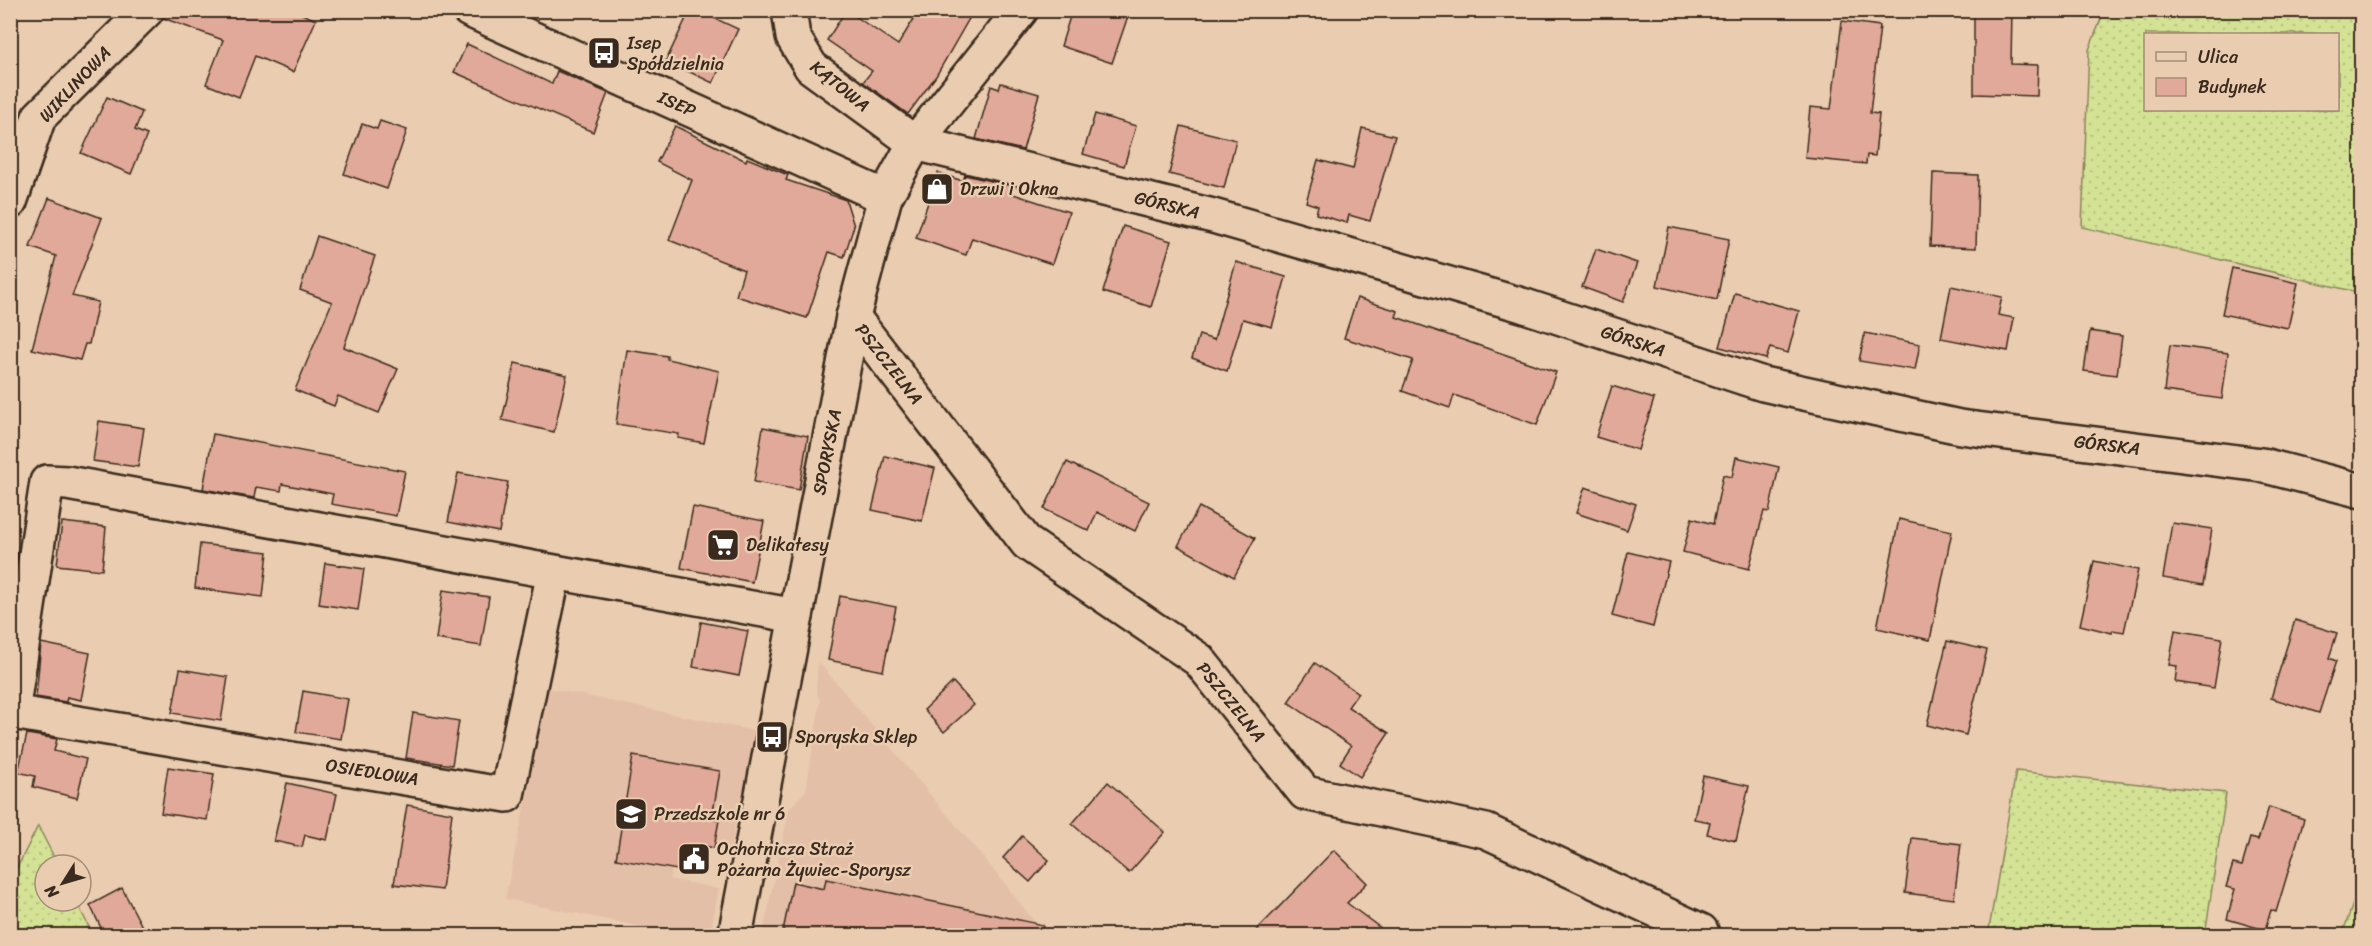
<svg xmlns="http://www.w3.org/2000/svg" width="2372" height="946" viewBox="0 0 2372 946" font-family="Sriracha,sans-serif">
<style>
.built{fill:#e4bfa7}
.grass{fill:url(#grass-dots);stroke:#88865a;stroke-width:1.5;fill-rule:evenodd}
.building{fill:#e1a999;stroke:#3b2a1e;stroke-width:1.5}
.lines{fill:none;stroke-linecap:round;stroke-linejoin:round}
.minor-casing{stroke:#3b2a1e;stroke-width:38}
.minor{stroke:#eacdb1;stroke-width:33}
.labels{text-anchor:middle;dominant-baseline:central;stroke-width:5;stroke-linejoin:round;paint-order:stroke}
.poi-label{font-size:18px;fill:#3b2a1e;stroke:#eacdb1;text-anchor:start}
.street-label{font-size:18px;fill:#3b2a1e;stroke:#eacdb1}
</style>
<defs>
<pattern id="grass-dots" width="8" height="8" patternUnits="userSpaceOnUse" patternTransform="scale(1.5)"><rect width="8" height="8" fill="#d4e295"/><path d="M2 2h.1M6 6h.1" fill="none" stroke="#b7c280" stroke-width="1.8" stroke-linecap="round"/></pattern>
</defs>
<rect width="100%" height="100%" fill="#eacdb1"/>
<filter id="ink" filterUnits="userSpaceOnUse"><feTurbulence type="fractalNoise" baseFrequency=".0167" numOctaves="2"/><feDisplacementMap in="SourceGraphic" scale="12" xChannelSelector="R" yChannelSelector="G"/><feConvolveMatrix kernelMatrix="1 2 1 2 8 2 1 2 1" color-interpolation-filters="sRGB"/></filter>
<g filter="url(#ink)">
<g class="built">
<path d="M 818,661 L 997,874 L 1045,935 L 762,936 L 789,809 L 806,790 L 820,701 L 816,690 Z"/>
<path d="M 549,688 L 755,731 L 730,852 L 623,829 L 616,859 L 672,870 L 670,879 L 719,889 L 710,935 L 681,935 L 505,899 Z"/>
</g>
<g class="grass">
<path d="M 2104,11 L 2361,11 L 2361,293 L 2082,227 L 2089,50 ZM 2146,34 L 2338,34 L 2338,110 L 2146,110 Z"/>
<path d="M 2016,771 L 2226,793 L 2205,935 L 1988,935 Z"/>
<path d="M 38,826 L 58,865 L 45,865 L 45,901 L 76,901 L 93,935 L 11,935 L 11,880 Z"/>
<path d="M 2361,881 L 2361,935 L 2342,935 Z"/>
</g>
<g class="building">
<path d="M 165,10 L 293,10 L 316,20 L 293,72 L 255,56 L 239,97 L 206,84 L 223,40 L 163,18 Z"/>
<path d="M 690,10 L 697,10 L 738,29 L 713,83 L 666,61 Z"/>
<path d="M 846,10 L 898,45 L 919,10 L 974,10 L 936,76 L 908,114 L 863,82 L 872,71 L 827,40 Z"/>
<path d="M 1072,10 L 1130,10 L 1112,63 L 1061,46 Z"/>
<path d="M 1974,10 L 2012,10 L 2011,64 L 2038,65 L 2037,96 L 1974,94 Z"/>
<path d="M 1842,21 L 1880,26 L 1870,113 L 1879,114 L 1875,156 L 1867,155 L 1866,164 L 1805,158 L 1810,107 L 1831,109 Z"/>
<path d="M 467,44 L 552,84 L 557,71 L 608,93 L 593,132 L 454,72 Z"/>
<path d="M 1001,83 L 1039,94 L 1023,150 L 976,139 L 991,86 L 999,89 Z"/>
<path d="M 107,97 L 142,112 L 135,130 L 147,135 L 131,174 L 81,153 Z"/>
<path d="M 1095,114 L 1136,126 L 1124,166 L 1083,154 Z"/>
<path d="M 380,121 L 407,130 L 387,189 L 344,174 L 362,124 L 377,129 Z"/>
<path d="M 675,126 L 746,161 L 747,158 L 788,175 L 786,180 L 846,200 L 854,226 L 844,257 L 829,252 L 807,318 L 736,296 L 744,270 L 669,240 L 692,180 L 657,162 Z"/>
<path d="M 1181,126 L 1236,140 L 1224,188 L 1169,174 Z"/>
<path d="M 1362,128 L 1395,136 L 1370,221 L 1349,215 L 1347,223 L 1316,214 L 1318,206 L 1306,202 L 1318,160 L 1353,169 Z"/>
<path d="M 938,173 L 963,181 L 965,175 L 1012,186 L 1010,193 L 1069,212 L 1052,264 L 972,238 L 966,255 L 916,238 Z"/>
<path d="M 1933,173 L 1978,175 L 1976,248 L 1930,246 Z"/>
<path d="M 49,198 L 102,218 L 72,296 L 98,302 L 89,344 L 85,344 L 80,360 L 32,349 L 56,256 L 30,247 Z"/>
<path d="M 1123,226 L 1171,241 L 1151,307 L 1103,292 Z"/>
<path d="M 1669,227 L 1729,239 L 1717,300 L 1657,286 Z"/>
<path d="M 317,236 L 375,256 L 344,347 L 398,369 L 379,413 L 338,396 L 334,406 L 295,390 L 332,302 L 300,290 Z"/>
<path d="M 1596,249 L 1637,263 L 1623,302 L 1582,287 Z"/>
<path d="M 1236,262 L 1286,277 L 1272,327 L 1243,319 L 1227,371 L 1192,358 L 1199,335 L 1214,340 Z"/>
<path d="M 2232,268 L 2298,283 L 2288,328 L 2222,314 Z"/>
<path d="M 1951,286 L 2002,297 L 1998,315 L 2014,318 L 2008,351 L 1941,338 Z"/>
<path d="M 1735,293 L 1799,311 L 1788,353 L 1770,348 L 1766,359 L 1720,347 Z"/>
<path d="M 1357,298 L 1398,311 L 1396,317 L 1556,372 L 1537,425 L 1454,395 L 1450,408 L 1402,391 L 1413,360 L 1344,338 Z"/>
<path d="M 2090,331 L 2122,336 L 2117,375 L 2084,371 Z"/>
<path d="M 1865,333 L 1920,344 L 1915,370 L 1859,361 Z"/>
<path d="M 2170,345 L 2228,353 L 2222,399 L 2164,391 Z"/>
<path d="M 627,350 L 667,356 L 667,359 L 719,371 L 704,443 L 678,438 L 679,434 L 616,424 Z"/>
<path d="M 515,363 L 567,375 L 554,432 L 502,420 Z"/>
<path d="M 1612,386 L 1654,399 L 1638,450 L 1596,437 Z"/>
<path d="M 99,421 L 144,428 L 138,467 L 93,461 Z"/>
<path d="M 763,427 L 808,436 L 799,490 L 754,482 Z"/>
<path d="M 213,434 L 405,471 L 396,516 L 331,504 L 333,494 L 282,484 L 281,491 L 256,487 L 254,498 L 203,489 Z"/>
<path d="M 885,456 L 935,468 L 922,521 L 872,510 Z"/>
<path d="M 1736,457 L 1779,467 L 1769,512 L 1764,511 L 1749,569 L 1683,552 L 1692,518 L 1713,524 L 1723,475 L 1732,477 Z"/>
<path d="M 1067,462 L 1149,502 L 1135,531 L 1097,512 L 1089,531 L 1044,509 Z"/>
<path d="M 458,473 L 508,482 L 499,532 L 448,522 Z"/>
<path d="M 1585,487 L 1636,504 L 1627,530 L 1576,513 Z"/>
<path d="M 693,507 L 764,521 L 752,582 L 681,568 Z"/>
<path d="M 1199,507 L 1255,538 L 1234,577 L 1178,546 Z"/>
<path d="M 1899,519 L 1952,531 L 1930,640 L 1877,628 Z"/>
<path d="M 62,522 L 106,527 L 102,570 L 57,565 Z"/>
<path d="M 2172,523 L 2212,529 L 2203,585 L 2163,578 Z"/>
<path d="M 200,544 L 268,552 L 263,597 L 195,588 Z"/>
<path d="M 1628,552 L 1669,562 L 1653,627 L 1612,616 Z"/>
<path d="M 2094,561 L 2138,570 L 2124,632 L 2113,630 L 2112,633 L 2080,625 Z"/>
<path d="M 325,563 L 364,569 L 358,610 L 319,604 Z"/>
<path d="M 443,590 L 489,597 L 481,646 L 436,639 Z"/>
<path d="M 840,596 L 896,607 L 883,671 L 828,660 Z"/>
<path d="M 2295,620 L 2337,633 L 2329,658 L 2336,661 L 2319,713 L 2271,698 Z"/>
<path d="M 701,622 L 748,631 L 739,676 L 693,667 Z"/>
<path d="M 2175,630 L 2222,638 L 2214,688 L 2175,682 L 2177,666 L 2169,665 Z"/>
<path d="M 1947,641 L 1987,650 L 1966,735 L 1927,725 Z"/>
<path d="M 41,643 L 90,653 L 81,700 L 67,697 L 66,702 L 36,697 Z"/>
<path d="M 1315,663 L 1358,693 L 1348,707 L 1389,733 L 1360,777 L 1340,763 L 1351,746 L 1288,702 Z"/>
<path d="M 180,669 L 228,677 L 221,721 L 172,713 Z"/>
<path d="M 953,682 L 974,705 L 944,732 L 924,710 Z"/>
<path d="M 303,691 L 348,699 L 341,739 L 296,732 Z"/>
<path d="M 413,713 L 459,721 L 452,765 L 406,758 Z"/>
<path d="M 27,734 L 57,739 L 54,751 L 86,759 L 77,798 L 33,787 L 35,776 L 18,772 Z"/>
<path d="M 633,756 L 720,771 L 712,818 L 719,820 L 714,848 L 704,846 L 699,874 L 616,859 Z"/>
<path d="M 168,767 L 214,774 L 207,820 L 161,813 Z"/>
<path d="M 1703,776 L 1749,786 L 1736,841 L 1707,834 L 1710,822 L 1694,819 Z"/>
<path d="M 1108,782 L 1165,832 L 1129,873 L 1072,824 Z"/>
<path d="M 287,783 L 337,794 L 327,840 L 305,835 L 302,847 L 274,841 Z"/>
<path d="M 407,805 L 452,813 L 442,890 L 394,884 Z"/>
<path d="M 2269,807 L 2304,819 L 2276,912 L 2271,910 L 2265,930 L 2227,919 L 2235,889 L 2226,887 L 2233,864 L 2242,866 L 2250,838 L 2258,840 Z"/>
<path d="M 1022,836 L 1049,860 L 1030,882 L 1003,858 Z"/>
<path d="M 1912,838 L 1961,844 L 1954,899 L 1905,893 Z"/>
<path d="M 1334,850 L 1367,883 L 1347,903 L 1391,936 L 1251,936 Z"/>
<path d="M 826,879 L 1043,925 L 1042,936 L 782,936 L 793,882 L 824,889 Z"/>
<path d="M 122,888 L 147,936 L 105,936 L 90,905 Z"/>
</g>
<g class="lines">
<g class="minor-casing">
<g id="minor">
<path d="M 469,10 L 885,197"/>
<path d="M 789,10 L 793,37 L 811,67 L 915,143 L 1213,216 L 1522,305 L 1763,384 L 1960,427 L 2262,465 L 2362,491"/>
<path d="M 10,202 L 39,117 L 147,10"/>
<path d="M 853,317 L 1027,543 L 1199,660 L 1305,793 L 1486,831 L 1701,931 L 1703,936"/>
<path d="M 554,572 L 507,795 L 12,712 L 47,482 L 67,483 L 796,616"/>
<path d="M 735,936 L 853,317 L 885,197 L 915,143 L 1021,10"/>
</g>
</g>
<use href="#minor" class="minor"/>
</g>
</g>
<defs>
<g id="bus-square" transform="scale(1.725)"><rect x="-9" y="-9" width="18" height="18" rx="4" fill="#3b2a1e" stroke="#eacdb1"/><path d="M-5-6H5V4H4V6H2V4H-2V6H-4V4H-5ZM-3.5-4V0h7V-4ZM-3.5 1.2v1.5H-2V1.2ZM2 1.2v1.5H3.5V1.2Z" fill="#fff"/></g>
<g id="shop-square" transform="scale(1.725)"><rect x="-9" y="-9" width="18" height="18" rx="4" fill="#3b2a1e" stroke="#eacdb1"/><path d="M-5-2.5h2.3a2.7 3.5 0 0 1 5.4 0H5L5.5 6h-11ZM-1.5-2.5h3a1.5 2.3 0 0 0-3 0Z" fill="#fff"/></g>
<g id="supermarket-square" transform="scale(1.725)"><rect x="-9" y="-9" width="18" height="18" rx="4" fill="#3b2a1e" stroke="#eacdb1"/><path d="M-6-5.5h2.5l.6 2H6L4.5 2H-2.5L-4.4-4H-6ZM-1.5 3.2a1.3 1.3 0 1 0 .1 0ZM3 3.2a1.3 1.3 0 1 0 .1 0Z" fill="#fff"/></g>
<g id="school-square" transform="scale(1.725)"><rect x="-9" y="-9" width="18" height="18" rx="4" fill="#3b2a1e" stroke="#eacdb1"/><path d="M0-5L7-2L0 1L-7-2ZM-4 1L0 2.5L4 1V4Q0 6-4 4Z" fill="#fff"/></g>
<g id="civic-square" transform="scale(1.725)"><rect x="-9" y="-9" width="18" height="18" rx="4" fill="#3b2a1e" stroke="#eacdb1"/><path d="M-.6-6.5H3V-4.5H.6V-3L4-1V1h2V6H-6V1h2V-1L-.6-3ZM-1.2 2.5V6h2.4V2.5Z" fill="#fff"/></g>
</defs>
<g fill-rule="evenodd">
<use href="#bus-square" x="604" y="53"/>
<use href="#shop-square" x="937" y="189"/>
<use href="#supermarket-square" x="723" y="545"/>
<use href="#bus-square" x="772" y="737"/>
<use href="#school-square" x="631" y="814"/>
<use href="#civic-square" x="694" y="859"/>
</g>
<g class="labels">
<g class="poi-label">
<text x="627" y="43">Isep<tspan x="627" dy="21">Spółdzielnia</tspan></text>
<text x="960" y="189">Drzwi i Okna</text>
<text x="746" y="545">Delikatesy</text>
<text x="795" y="737">Sporyska Sklep</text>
<text x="654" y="814">Przedszkole nr 6</text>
<text x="717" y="849">Ochotnicza Straż<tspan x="717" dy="21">Pożarna Żywiec-Sporysz</tspan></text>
</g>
<g class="street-label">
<text transform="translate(75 84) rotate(-47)">WIKLINOWA</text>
<text transform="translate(840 86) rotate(39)">KĄTOWA</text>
<text transform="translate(677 104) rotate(24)">ISEP</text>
<text transform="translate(1167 205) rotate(14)">GÓRSKA</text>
<text transform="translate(1633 341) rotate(18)">GÓRSKA</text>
<text transform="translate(889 364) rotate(52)">PSZCZELNA</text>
<text transform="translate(2107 445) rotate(7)">GÓRSKA</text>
<text transform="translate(827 452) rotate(-79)">SPORYSKA</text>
<text transform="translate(1231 702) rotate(51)">PSZCZELNA</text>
<text transform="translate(372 772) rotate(9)">OSIEDLOWA</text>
</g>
</g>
<rect width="2372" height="946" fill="none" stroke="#eacdb1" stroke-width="36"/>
<rect x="18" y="18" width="2336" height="910" fill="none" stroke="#3b2a1e" stroke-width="2" filter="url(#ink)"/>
<rect x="2144" y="33" width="195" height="78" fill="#eacdb1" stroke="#a48c76" stroke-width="1.5"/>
<rect x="2156" y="52" width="30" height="9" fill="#eacdb1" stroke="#a48c76" stroke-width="1.5"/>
<text x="2198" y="63" font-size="18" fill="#3b2a1e">Ulica</text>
<rect x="2156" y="78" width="30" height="18" fill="#e1a999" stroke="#a48c76" stroke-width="1.5"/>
<text x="2198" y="93" font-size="18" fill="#3b2a1e">Budynek</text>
<g transform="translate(63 883) rotate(233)"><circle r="28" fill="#eacdb1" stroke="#a48c76" stroke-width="1.5"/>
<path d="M0-4.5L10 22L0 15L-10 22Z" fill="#3b2a1e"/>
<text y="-9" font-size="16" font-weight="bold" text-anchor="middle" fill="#3b2a1e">N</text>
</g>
</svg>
